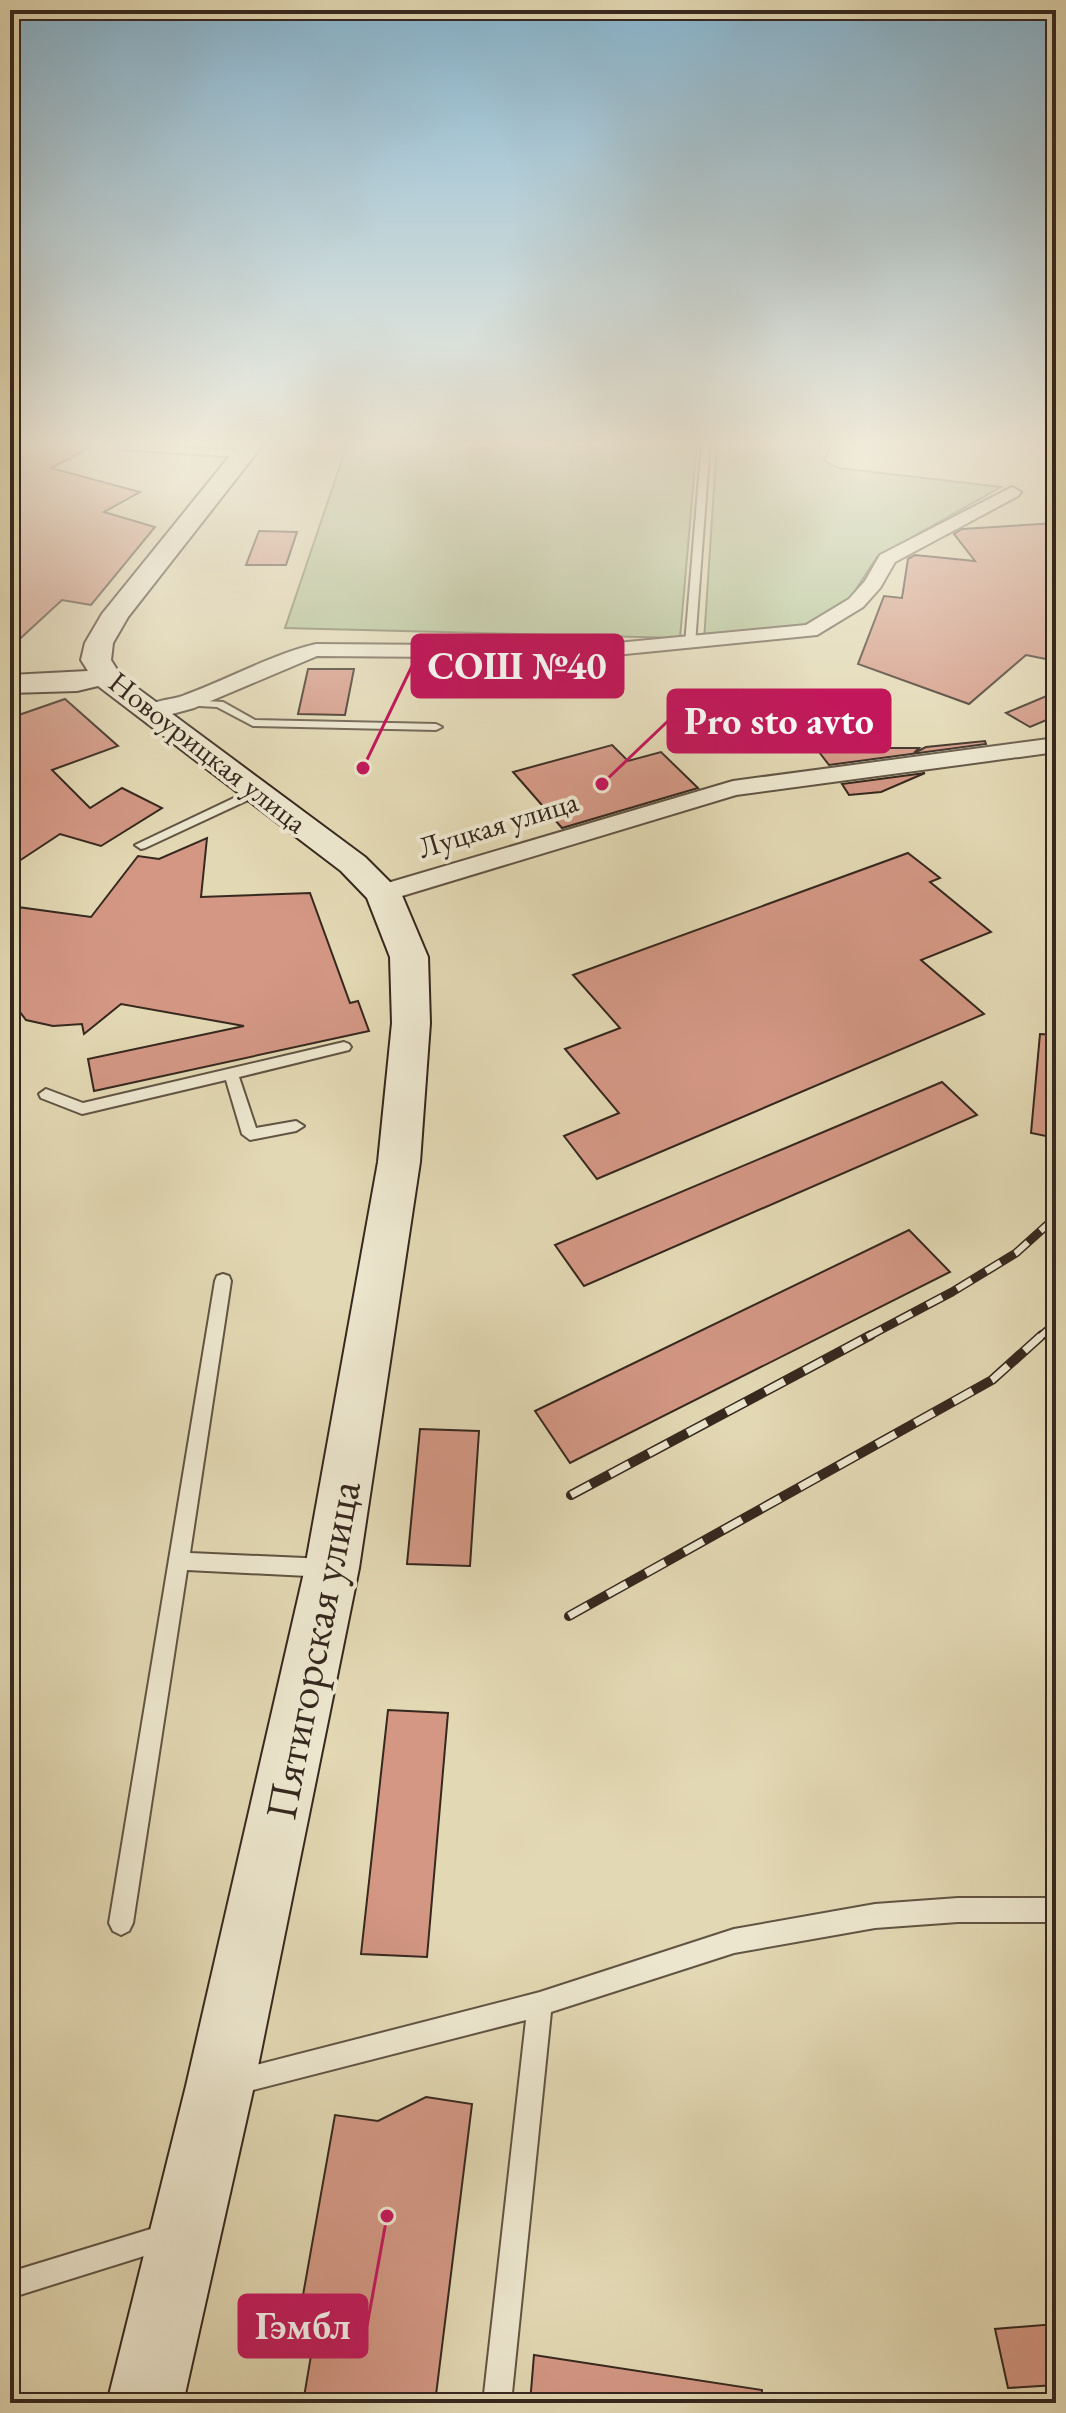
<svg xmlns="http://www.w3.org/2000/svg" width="1066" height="2413" viewBox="0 0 1066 2413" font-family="'EB Garamond',serif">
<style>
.green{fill:#adc092;stroke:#727458;stroke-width:2}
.building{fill:#d39784;stroke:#36281e;stroke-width:2}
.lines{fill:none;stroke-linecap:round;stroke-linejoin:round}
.service-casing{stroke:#615443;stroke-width:4}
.minor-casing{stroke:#615443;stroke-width:4}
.secondary-casing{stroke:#36281e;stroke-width:4}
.service{fill:#ece6ce;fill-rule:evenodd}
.minor{fill:#ece6ce;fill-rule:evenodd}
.secondary{fill:#ece6ce;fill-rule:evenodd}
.rail-far1-casing{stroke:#36281e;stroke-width:9}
.rail-casing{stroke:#36281e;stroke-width:10}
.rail-far1{stroke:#ece6ce;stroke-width:6;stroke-dasharray:17;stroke-linecap:butt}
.rail{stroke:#ece6ce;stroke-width:7;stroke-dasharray:22;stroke-linecap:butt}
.labels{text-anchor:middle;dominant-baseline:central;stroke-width:8;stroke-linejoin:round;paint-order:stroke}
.far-street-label{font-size:30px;fill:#36281e;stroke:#ece6ce}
.near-street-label{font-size:44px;fill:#36281e;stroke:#ece6ce}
.leader{fill:none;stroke:#c2185b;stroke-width:3}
.callout-dot{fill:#c2185b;stroke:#ece6ce;stroke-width:3}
.callout{fill:#c2185b;stroke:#c2185b;stroke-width:3}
.callout-label{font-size:38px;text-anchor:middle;font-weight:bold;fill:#fff}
</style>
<rect width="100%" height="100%" fill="#e2d8b3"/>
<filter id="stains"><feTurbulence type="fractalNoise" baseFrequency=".0025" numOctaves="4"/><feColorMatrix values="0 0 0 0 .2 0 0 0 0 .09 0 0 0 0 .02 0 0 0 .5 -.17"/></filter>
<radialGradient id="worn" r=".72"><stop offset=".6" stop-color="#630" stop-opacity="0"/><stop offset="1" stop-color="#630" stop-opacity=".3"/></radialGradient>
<g class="green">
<path d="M 348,442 L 697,442 L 680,638 L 285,628 Z"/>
<path d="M 717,442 L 833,442 L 824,461 L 839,468 L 1001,487 L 877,557 L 847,603 L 820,623 L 704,641 Z"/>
</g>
<g class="building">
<path d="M 26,442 L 101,442 L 51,468 L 140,492 L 104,512 L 155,527 L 91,605 L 62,600 L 10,648 L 10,450 Z"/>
<path d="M 1056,523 L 1056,661 L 1026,655 L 969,704 L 858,664 L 884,596 L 902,598 L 908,559 L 915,555 L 975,561 L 954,534 L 962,529 Z"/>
<path d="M 259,531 L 297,532 L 286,565 L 246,565 Z"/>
<path d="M 308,669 L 354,669 L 345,715 L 298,714 Z"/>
<path d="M 433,670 L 470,670 L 468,697 L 430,697 Z"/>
<path d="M 1056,692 L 1056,716 L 1030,727 L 1006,713 Z"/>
<path d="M 65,699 L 118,746 L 52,770 L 90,808 L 122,788 L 162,808 L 101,846 L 60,834 L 10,867 L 10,718 Z"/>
<path d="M 985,741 L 986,744 L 829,765 L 816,748 L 919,748 L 914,753 L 926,747 Z"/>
<path d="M 612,745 L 628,761 L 661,752 L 698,788 L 562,828 L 513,772 Z"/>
<path d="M 925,773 L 881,792 L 849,795 L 842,784 Z"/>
<path d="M 207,838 L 201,897 L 310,893 L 350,1003 L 358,1001 L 369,1031 L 94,1091 L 88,1059 L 244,1026 L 121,1004 L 84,1034 L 82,1024 L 53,1026 L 26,1020 L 10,999 L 10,906 L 91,917 L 138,856 L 159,859 Z"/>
<path d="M 908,853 L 940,878 L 930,882 L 991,932 L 921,960 L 984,1014 L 597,1179 L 564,1136 L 619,1113 L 565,1049 L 620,1028 L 573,975 Z"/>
<path d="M 1040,1034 L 1056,1035 L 1056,1138 L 1031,1133 Z"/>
<path d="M 942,1082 L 977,1115 L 584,1286 L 555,1245 Z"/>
<path d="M 909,1230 L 950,1272 L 570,1463 L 535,1411 Z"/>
<path d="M 420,1429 L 479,1431 L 470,1566 L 407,1564 Z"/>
<path d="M 388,1710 L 448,1713 L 427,1957 L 361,1954 Z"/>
<path d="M 426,2097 L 472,2104 L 435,2403 L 303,2403 L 318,2314 L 300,2312 L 335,2115 L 378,2121 Z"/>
<path d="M 1056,2324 L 1056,2385 L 1008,2388 L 995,2329 Z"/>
<path d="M 534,2355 L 762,2390 L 761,2403 L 530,2403 Z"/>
</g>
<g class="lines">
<g class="service-casing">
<g id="service">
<path d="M 123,442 L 132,442 L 130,445 L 241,451 L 245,454 L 241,457 L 119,449 Z"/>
<path d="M 702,442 L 710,442 L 695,644 L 690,647 L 685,644 Z"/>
<path d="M 186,700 L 223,702 L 255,720 L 436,724 L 442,727 L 436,730 L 253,726 L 217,707 L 182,705 L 182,701 Z"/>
<path d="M 257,787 L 261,788 L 261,794 L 145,848 L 141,849 L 135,845 Z"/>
<path d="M 344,1042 L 349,1044 L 351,1047 L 349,1050 L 239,1077 L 256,1128 L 296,1121 L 304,1126 L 296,1131 L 250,1140 L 242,1134 L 226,1080 L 82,1114 L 41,1098 L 39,1094 L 46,1089 L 83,1103 Z"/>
<path d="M 223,1274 L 229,1276 L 231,1281 L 190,1553 L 327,1559 L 334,1562 L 337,1568 L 334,1574 L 327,1577 L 187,1570 L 133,1923 L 129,1931 L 121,1935 L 113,1931 L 109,1923 L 215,1281 L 217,1276 Z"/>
<path d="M 958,1898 L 1056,1898 L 1056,1922 L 958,1922 L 875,1928 L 734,1953 L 551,2012 L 511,2403 L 483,2403 L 526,2020 L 237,2094 L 228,2091 L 225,2082 L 228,2073 L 237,2070 L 540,1992 L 734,1929 L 875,1904 Z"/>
<path d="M 167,2224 L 176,2228 L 180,2237 L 176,2246 L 10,2298 L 10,2272 Z"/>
</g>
</g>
<g class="minor-casing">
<g id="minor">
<path d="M 1012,487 L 1021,492 L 1018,496 L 895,562 L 880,588 L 863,607 L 817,635 L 585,658 L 317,656 L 194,708 L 150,720 L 139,713 C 150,699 170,701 185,695 C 229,679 270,655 316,644 L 585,646 L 806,625 L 849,599 L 865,581 L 880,555 Z"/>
<path d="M 1056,738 L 1056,752 L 736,795 L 392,899 L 374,899 L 370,893 L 374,887 L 733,781 Z"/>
</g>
</g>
<g class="secondary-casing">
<path id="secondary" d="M 241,442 L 265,442 L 128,617 L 113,643 L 111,660 L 121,676 L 365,857 L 401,893 L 428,957 L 430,1023 L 420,1162 L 359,1568 L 254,2086 L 183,2403 L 107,2403 L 186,2086 L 305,1568 L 378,1162 L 392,1023 L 390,957 L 367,898 L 341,871 L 98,686 L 77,691 L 10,693 L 10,675 L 88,671 L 81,660 L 85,643 L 102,614 Z"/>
</g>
<use href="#service" class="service"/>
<use href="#minor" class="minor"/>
<use href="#secondary" class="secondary"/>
<g class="rail-far1-casing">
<g id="rail-far1">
<path d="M 867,1337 L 952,1292 L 1016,1253 L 1056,1217"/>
<path d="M 1040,1337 L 1056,1323"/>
</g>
</g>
<g class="rail-casing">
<g id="rail">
<path d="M 571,1495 L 871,1335"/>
<path d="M 569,1616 L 992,1380 L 1042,1335"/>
</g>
</g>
<use href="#rail-far1" class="rail-far1"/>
<use href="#rail" class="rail"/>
</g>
<linearGradient id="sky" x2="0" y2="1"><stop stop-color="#87b6d2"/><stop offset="0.57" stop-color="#f2eddd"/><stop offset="1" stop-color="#f2eddd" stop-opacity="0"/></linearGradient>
<rect width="1066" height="779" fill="url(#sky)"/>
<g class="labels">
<g class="far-street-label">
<text transform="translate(208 752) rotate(38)">Новоурицкая улица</text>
<text transform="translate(498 824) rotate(-17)">Луцкая улица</text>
</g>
<g class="near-street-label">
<text transform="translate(312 1650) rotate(-79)">Пятигорская улица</text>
</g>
</g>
<path class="leader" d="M363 768L412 666M602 784L668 721M387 2216L367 2326"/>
<g class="callout-dot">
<circle cx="363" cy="768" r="8"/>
<circle cx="602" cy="784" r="8"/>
<circle cx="387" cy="2216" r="8"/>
</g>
<g class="callout">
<rect x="412" y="635" width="211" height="62" rx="8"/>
<rect x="668" y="690" width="222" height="62" rx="8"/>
<rect x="239" y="2295" width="128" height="62" rx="8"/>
</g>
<g class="callout-label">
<text x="517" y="679">СОШ №40</text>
<text x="779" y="734">Pro sto avto</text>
<text x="303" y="2339">Гэмбл</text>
</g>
<rect width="1066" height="2413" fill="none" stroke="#e2d8b3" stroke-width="40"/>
<rect x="12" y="12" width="1042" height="2389" fill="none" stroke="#36281e" stroke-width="4"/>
<rect x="20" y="20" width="1026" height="2373" fill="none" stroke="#36281e" stroke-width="2"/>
<rect width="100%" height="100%" filter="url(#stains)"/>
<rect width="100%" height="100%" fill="url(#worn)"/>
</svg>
